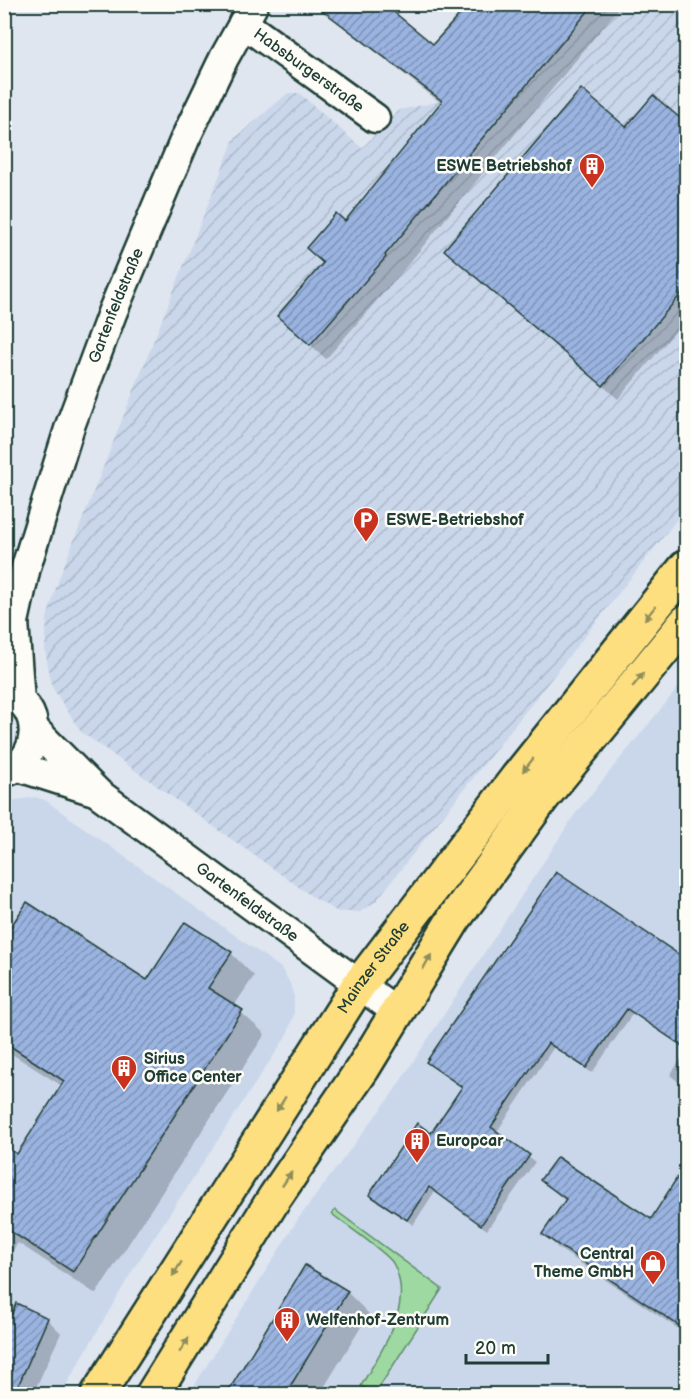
<svg xmlns="http://www.w3.org/2000/svg" width="691" height="1399" viewBox="0 0 691 1399" font-family="'Balsamiq Sans',sans-serif">
<style>
.built{fill:#cad7eb}
.industrial{fill:url(#industrial-furrows)}
.green{fill:#9dd9a1;stroke:#5e8b6a;stroke-width:1.5}
.shadow{fill:#0003}
.building{fill:url(#building-hatch);stroke:#1f3d34;stroke-width:1.5}
.lines{fill:none;stroke-linecap:round;stroke-linejoin:round}
.minor-casing{stroke:#1f3d34;stroke-width:33}
.primary-casing{stroke:#1f3d34;stroke-width:38}
.minor{stroke:#fdfcf7;stroke-width:28}
.primary{stroke:#fedf80;stroke-width:33}
.oneway{fill:#8e8e5a}
.labels{text-anchor:middle;dominant-baseline:central;stroke-width:5;stroke-linejoin:round;paint-order:stroke}
.street-label{font-size:16px;fill:#1f3d34;stroke:#fdfcf7}
.poi-label{font-size:16px;font-weight:bold;fill:#1f3d34;stroke:#fdfcf7;text-anchor:start}
</style>
<defs>
<pattern id="industrial-furrows" width="10" height="10" patternUnits="userSpaceOnUse" patternTransform="scale(1.5)"><rect width="10" height="10" fill="#cad7eb"/><path d="M-1 1l2-2M0 10L10 0M9 11l2-2" fill="none" stroke="#adb9ca"/></pattern>
<pattern id="building-hatch" width="6" height="6" patternUnits="userSpaceOnUse" patternTransform="scale(1.5)"><rect width="6" height="6" fill="#9ab3e0"/><path d="M-1 1l2-2M0 6l6-6M5 7l2-2" fill="none" stroke="#7d93b6"/></pattern>
</defs>
<rect width="100%" height="100%" fill="#dfe6f0"/>
<filter id="ink" filterUnits="userSpaceOnUse"><feTurbulence type="fractalNoise" baseFrequency=".0167" numOctaves="2"/><feDisplacementMap in="SourceGraphic" scale="12" xChannelSelector="R" yChannelSelector="G"/><feConvolveMatrix kernelMatrix="1 2 1 2 8 2 1 2 1" color-interpolation-filters="sRGB"/></filter>
<g filter="url(#ink)">
<g class="built">
<path d="M 686,678 L 686,1394 L 189,1394 L 298,1219 L 392,1094 L 575,814 Z"/>
<path d="M 35,797 L 45,800 L 281,968 L 290,983 L 294,997 L 294,1014 L 287,1035 L 134,1268 L 61,1394 L 5,1394 L 5,802 Z"/>
</g>
<path class="industrial" d="M 469,5 L 686,5 L 686,508 L 376,901 L 360,912 L 338,912 L 314,898 L 81,732 L 52,687 L 45,650 L 47,618 L 59,578 L 234,139 L 288,93 L 299,93 L 362,148 L 399,110 L 442,101 L 466,71 Z"/>
<path class="green" d="M 335,1210 L 442,1289 L 375,1394 L 361,1386 C 381,1350 416,1305 393,1263 C 386,1252 344,1224 332,1214 Z"/>
<g class="shadow">
<path d="M 314,4 L 382,4 L 434,46 L 471,4 L 622,4 L 401,273 L 326,359 L 279,316 L 324,264 L 308,248 L 345,223 L 442,104 Z"/>
<path d="M 686,126 L 686,319 L 618,399 L 446,250 L 626,129 Z"/>
<path d="M 4,939 L 147,982 L 231,953 L 254,976 L 234,1006 L 265,1034 L 96,1294 L 18,1243 L 8,1258 L 4,1256 L 4,1148 L 17,1156 L 62,1086 L 4,1049 Z"/>
<path d="M 686,962 L 686,1049 L 633,1013 L 592,1073 L 554,1047 L 496,1133 L 535,1162 L 487,1230 L 435,1191 L 413,1225 L 371,1195 L 432,1135 L 463,1088 L 428,1062 Z"/>
<path d="M 686,1052 L 686,1088 L 670,1075 Z"/>
<path d="M 542,1180 L 686,1244 L 686,1334 L 558,1248 L 544,1234 L 566,1202 Z"/>
<path d="M 347,1292 L 369,1314 L 320,1394 L 228,1394 Z"/>
<path d="M 17,1305 L 48,1320 L 61,1333 L 33,1394 L 4,1384 L 12,1316 Z"/>
<path d="M 602,1387 L 612,1394 L 597,1394 Z"/>
</g>
<g class="building">
<path d="M 314,4 L 384,4 L 433,44 L 469,4 L 594,4 L 385,255 L 386,257 L 310,345 L 277,316 L 323,263 L 306,248 L 336,213 L 345,221 L 442,101 Z"/>
<path d="M 581,89 L 626,127 L 653,95 L 687,124 L 687,287 L 603,386 L 444,250 Z"/>
<path d="M 556,872 L 687,960 L 687,1049 L 627,1009 L 586,1068 L 548,1043 L 491,1127 L 530,1155 L 481,1225 L 429,1187 L 407,1220 L 369,1195 L 417,1123 L 431,1133 L 462,1087 L 426,1062 Z"/>
<path d="M 27,902 L 147,980 L 185,922 L 232,952 L 208,988 L 243,1010 L 73,1272 L 4,1227 L 4,1146 L 17,1154 L 64,1081 L 4,1042 L 4,937 Z"/>
<path d="M 557,1157 L 651,1219 L 687,1162 L 687,1331 L 542,1234 L 566,1199 L 540,1180 Z"/>
<path d="M 305,1265 L 348,1291 L 285,1395 L 226,1395 Z"/>
<path d="M 16,1303 L 48,1318 L 14,1395 L 4,1395 L 4,1310 L 12,1314 Z"/>
</g>
<g class="lines">
<g class="minor-casing">
<g id="minor">
<path id="s1" d="M 243,23 L 375,118"/>
<path d="M 14,622 L 20,701"/>
<path id="s2" d="M 4,644 L 14,622 L 26,567 L 70,426 L 112,313 L 185,139 L 224,58 L 254,4"/>
<path d="M 4,692 C 45,704 42,760 4,773"/>
<path id="s3" d="M 35,730 L 98,793 L 397,1012"/>
<path d="M 19,767 L 91,790"/>
</g>
</g>
<g class="primary-casing">
<g id="primary">
<path id="s4" d="M 98,1394 L 358,986 L 517,778 L 686,567"/>
<path d="M 153,1394 L 275,1197 L 363,1068 L 454,919 L 542,798 L 686,622"/>
</g>
</g>
<use href="#minor" class="minor"/>
<use href="#primary" class="primary"/>
</g>
<defs><path id="oneway-solid" d="M-6-.8H1V-3.2L6.5 0L1 3.2V.8H-6Z" transform="scale(1.5)"/></defs>
<g class="oneway">
<use href="#oneway-solid" transform="translate(650 613) rotate(129)"/>
<use href="#oneway-solid" transform="translate(638 680) rotate(-51)"/>
<use href="#oneway-solid" transform="translate(528 765) rotate(129)"/>
<use href="#oneway-solid" transform="translate(427 962) rotate(-60)"/>
<use href="#oneway-solid" transform="translate(281 1104) rotate(122)"/>
<use href="#oneway-solid" transform="translate(287 1179) rotate(-56)"/>
<use href="#oneway-solid" transform="translate(177 1269) rotate(122)"/>
<use href="#oneway-solid" transform="translate(184 1345) rotate(-58)"/>
</g>
</g>
<defs>
<g id="building-pin" transform="scale(1.35)"><path d="M0 17L-7.5 6A9.5 9.5 0 1 1 7.5 6Z" fill="#c8321e" stroke="#fdfcf7"/><path d="M-4-6H4V6H1V3H-1V6H-4ZM-2.5-4.3h1.7v1.8h-1.7ZM.8-4.3h1.7v1.8H.8ZM-2.5-1h1.7V.8h-1.7ZM.8-1h1.7V.8H.8Z" fill="#fff"/></g>
<g id="parking-pin" transform="scale(1.35)"><path d="M0 17L-7.5 6A9.5 9.5 0 1 1 7.5 6Z" fill="#c8321e" stroke="#fdfcf7"/><path d="M-3.5-5.5H1a3.5 3.5 0 0 1 0 7H-1V5.5H-3.5ZM-1-3.4V-.6H.8a1.4 1.4 0 0 0 0-2.8Z" fill="#fff"/></g>
<g id="shop-pin" transform="scale(1.35)"><path d="M0 17L-7.5 6A9.5 9.5 0 1 1 7.5 6Z" fill="#c8321e" stroke="#fdfcf7"/><path d="M-5-2.5h2.3a2.7 3.5 0 0 1 5.4 0H5L5.5 6h-11ZM-1.5-2.5h3a1.5 2.3 0 0 0-3 0Z" fill="#fff"/></g>
</defs>
<g fill-rule="evenodd">
<use href="#building-pin" x="592" y="166"/>
<use href="#parking-pin" x="366" y="520"/>
<use href="#building-pin" x="124" y="1068"/>
<use href="#building-pin" x="417" y="1141"/>
<use href="#shop-pin" x="653" y="1263"/>
<use href="#building-pin" x="287" y="1320"/>
</g>
<g class="labels">
<g class="street-label">
<text stroke="none"><textPath href="#s1" startOffset="81">Habsburgerstraße</textPath></text>
<text stroke="none"><textPath href="#s2" startOffset="357">Gartenfeldstraße</textPath></text>
<text stroke="none"><textPath href="#s3" startOffset="274">Gartenfeldstraße</textPath></text>
<text stroke="none"><textPath href="#s4" startOffset="508">Mainzer Straße</textPath></text>
</g>
<g class="poi-label">
<text x="572" y="166" text-anchor="end">ESWE Betriebshof</text>
<text x="386" y="520">ESWE-Betriebshof</text>
<text x="144" y="1059">Sirius<tspan x="144" dy="18">Office Center</tspan></text>
<text x="436" y="1141">Europcar</text>
<text x="634" y="1254" text-anchor="end">Central<tspan x="634" dy="18">Theme GmbH</tspan></text>
<text x="306" y="1320">Welfenhof-Zentrum</text>
</g>
</g>
<rect width="691" height="1399" fill="none" stroke="#fdfcf7" stroke-width="24"/>
<rect x="12" y="12" width="667" height="1375" fill="none" stroke="#1f3d34" stroke-width="2" filter="url(#ink)"/>
<path d="M466 1354v9h82v-9" fill="none" stroke="#1f3d34" stroke-width="3"/>
<text x="475" y="1354" font-size="18" fill="#1f3d34" stroke="#fdfcf7" stroke-width="4.5" paint-order="stroke">20 m</text>
</svg>
